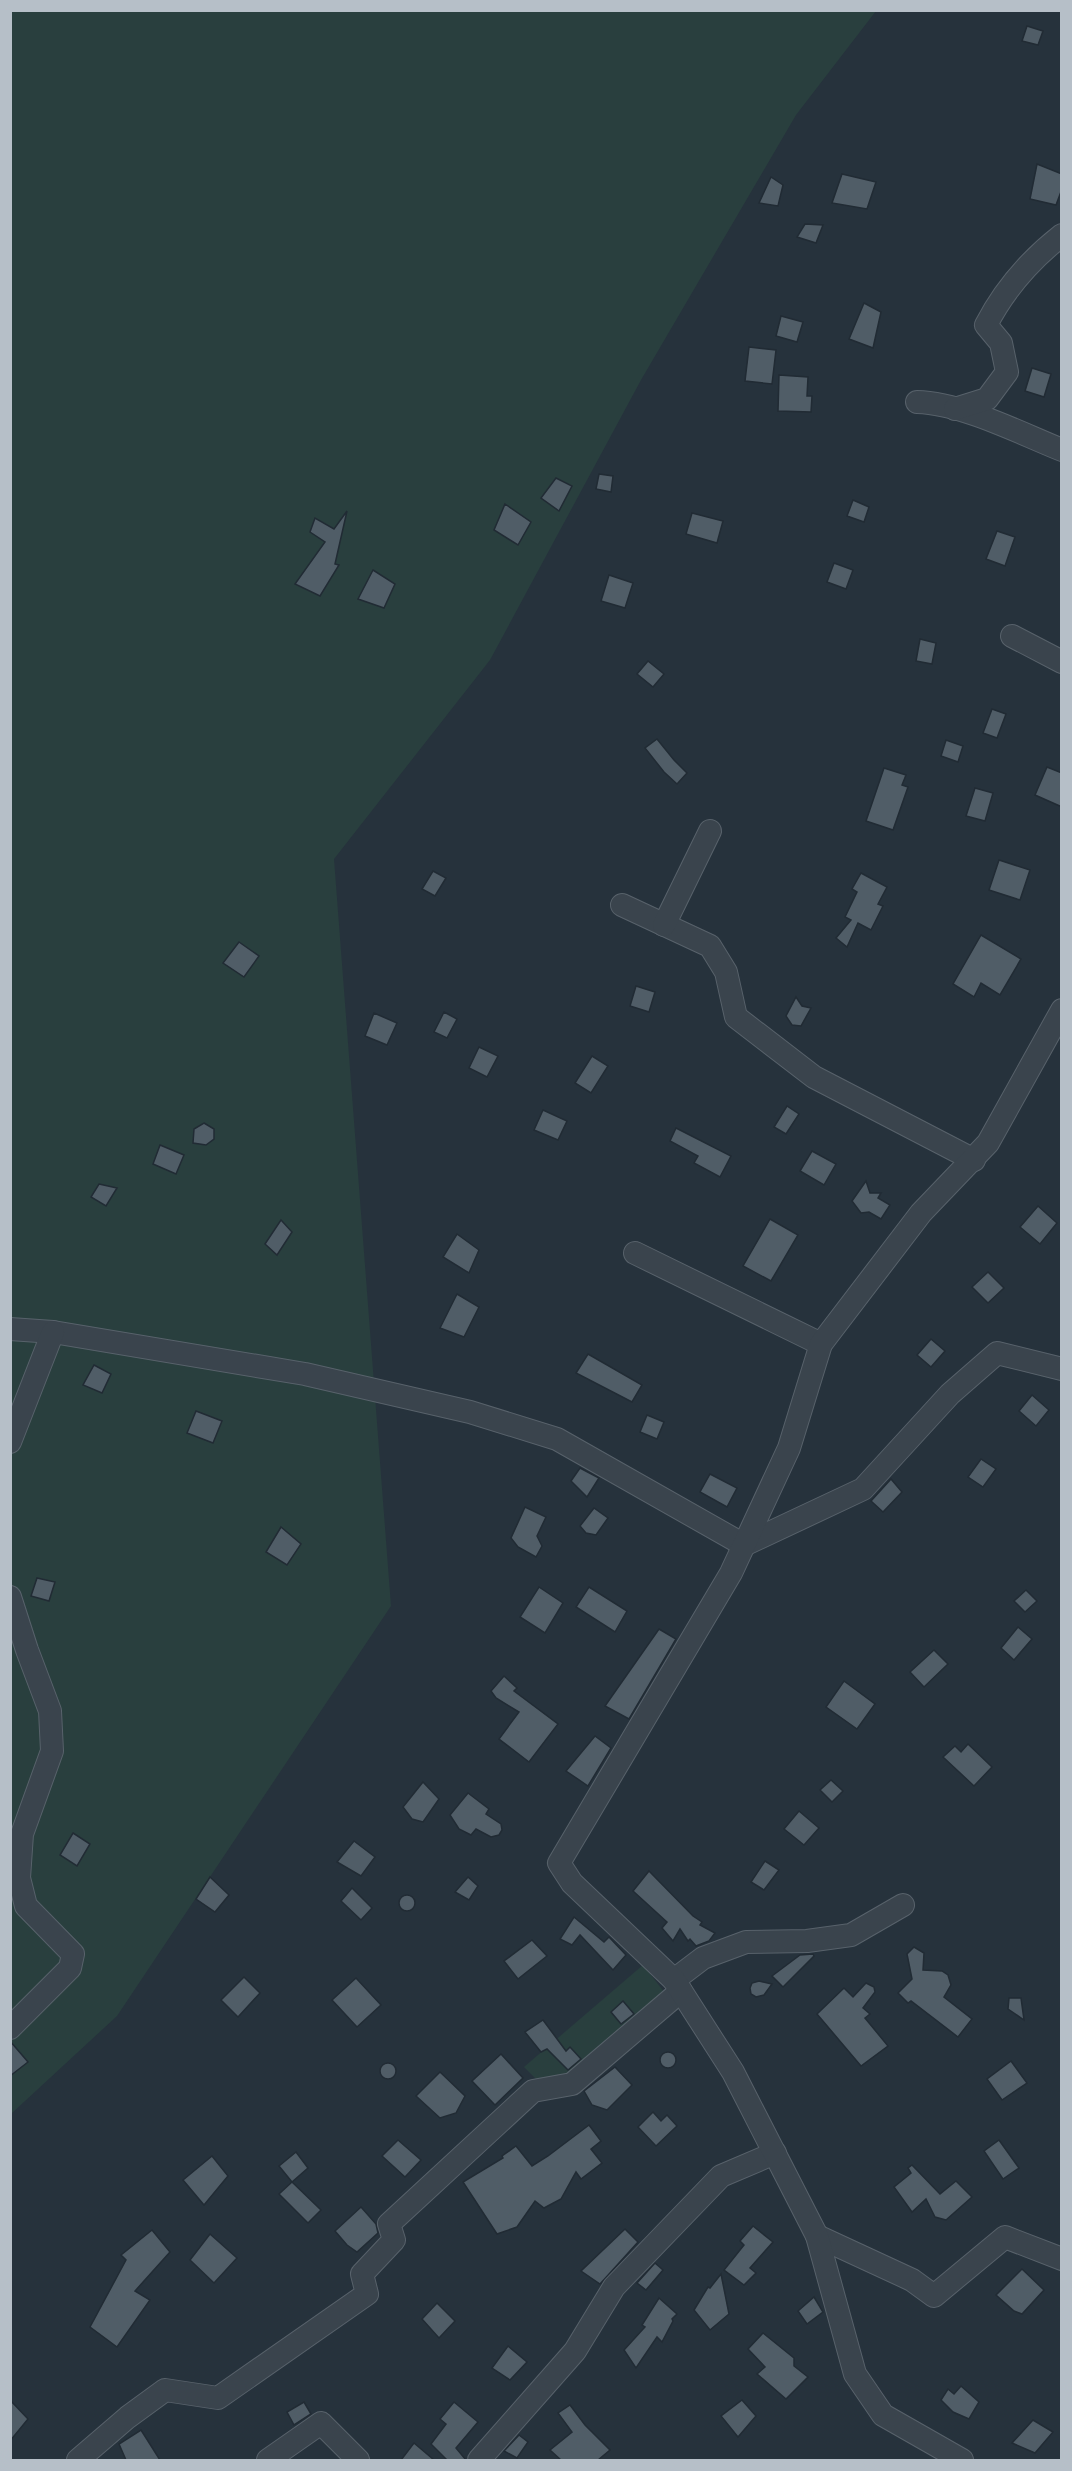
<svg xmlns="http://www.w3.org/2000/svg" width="1072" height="2471" viewBox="0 0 1072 2471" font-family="Overpass,sans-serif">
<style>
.green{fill:#293f3e}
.building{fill:#505d67;stroke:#212b34;stroke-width:1.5}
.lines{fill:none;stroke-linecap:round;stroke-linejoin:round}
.street-casing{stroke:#58626b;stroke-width:24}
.street{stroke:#3a444d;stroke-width:22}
</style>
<rect width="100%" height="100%" fill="#26323c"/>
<g class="green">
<path d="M 11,11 L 876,11 L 796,115 L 641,380 L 490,660 L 334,859 L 391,1606 L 117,2016 L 11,2114 Z"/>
<path d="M 643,1965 L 665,1993 L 567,2078 L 539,2082 L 524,2067 Z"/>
</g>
<g class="building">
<path d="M 1027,26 L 1043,31 L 1038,45 L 1022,41 Z"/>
<path d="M 1037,164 L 1062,174 L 1062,189 L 1056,205 L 1030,199 Z"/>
<path d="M 842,174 L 876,182 L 867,209 L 832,203 Z"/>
<path d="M 771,177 L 783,185 L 778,206 L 759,203 Z"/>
<path d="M 805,224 L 823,225 L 816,243 L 797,237 Z"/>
<path d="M 864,303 L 881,312 L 873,348 L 849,339 Z"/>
<path d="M 781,316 L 803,322 L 797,342 L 776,336 Z"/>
<path d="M 749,347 L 776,350 L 772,384 L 745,381 Z"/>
<path d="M 1032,368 L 1051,374 L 1044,397 L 1025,391 Z"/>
<path d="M 779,375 L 808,377 L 807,396 L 812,396 L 811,412 L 778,411 Z"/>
<path d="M 599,474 L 613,476 L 611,492 L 596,489 Z"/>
<path d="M 556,478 L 572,486 L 559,511 L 541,498 Z"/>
<path d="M 853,500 L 869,507 L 864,522 L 847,516 Z"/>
<path d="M 505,504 L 531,522 L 518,545 L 494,530 Z"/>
<path d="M 347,511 L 335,564 L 339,565 L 320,596 L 295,584 L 325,542 L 310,532 L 315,518 L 334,529 Z"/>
<path d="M 692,513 L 723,521 L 717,543 L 686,534 Z"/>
<path d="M 997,531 L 1015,537 L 1005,566 L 986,559 Z"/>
<path d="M 834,563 L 853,570 L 846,589 L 827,582 Z"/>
<path d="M 373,570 L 395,584 L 384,608 L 358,599 Z"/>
<path d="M 609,575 L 633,583 L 625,608 L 601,601 Z"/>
<path d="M 920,639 L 936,643 L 932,664 L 916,661 Z"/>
<path d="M 648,661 L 664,674 L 653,687 L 637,674 Z"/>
<path d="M 992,709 L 1006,714 L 997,738 L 983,733 Z"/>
<path d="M 657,739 L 674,760 L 687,773 L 677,784 L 664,772 L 645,748 Z"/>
<path d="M 946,740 L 963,746 L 958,762 L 941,756 Z"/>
<path d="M 1047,767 L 1062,773 L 1062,807 L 1035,795 Z"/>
<path d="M 884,768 L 906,775 L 902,785 L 908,787 L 893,830 L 866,821 Z"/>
<path d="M 975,788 L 993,793 L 985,821 L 966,816 Z"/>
<path d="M 999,860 L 1030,870 L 1020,900 L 989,890 Z"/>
<path d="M 433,871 L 446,878 L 435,896 L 422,889 Z"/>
<path d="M 861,873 L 887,887 L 878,904 L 883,906 L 871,930 L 858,923 L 847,947 L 836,938 L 851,920 L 845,917 L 857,892 L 852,889 Z"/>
<path d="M 981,935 L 1021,959 L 1000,995 L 981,983 L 974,997 L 953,984 Z"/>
<path d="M 239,942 L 259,956 L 244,977 L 223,963 Z"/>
<path d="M 636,986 L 655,992 L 649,1012 L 630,1006 Z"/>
<path d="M 796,997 L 802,1006 L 811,1008 L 801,1026 L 792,1025 L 786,1016 Z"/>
<path d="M 444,1012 L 457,1019 L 447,1038 L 434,1032 Z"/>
<path d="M 374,1013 L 397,1023 L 387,1045 L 365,1036 Z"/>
<path d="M 479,1047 L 498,1056 L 487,1077 L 469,1068 Z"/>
<path d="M 592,1056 L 608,1066 L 591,1093 L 575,1083 Z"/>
<path d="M 787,1106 L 799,1114 L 786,1134 L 774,1127 Z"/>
<path d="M 543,1110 L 567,1121 L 558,1140 L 534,1130 Z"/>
<path d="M 204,1123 L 214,1129 L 214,1139 L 206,1145 L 193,1143 L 194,1129 Z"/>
<path d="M 676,1128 L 731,1156 L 720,1177 L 694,1163 L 698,1156 L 670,1141 Z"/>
<path d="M 160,1145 L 184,1155 L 176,1174 L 153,1164 Z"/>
<path d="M 812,1151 L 836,1164 L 824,1185 L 800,1171 Z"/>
<path d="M 866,1181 L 870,1193 L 881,1193 L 878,1198 L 890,1205 L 881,1219 L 869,1212 L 861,1213 L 852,1201 Z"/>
<path d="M 99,1184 L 117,1188 L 106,1206 L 91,1197 Z"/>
<path d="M 1038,1206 L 1057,1223 L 1040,1244 L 1020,1227 Z"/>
<path d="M 770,1219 L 798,1235 L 771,1281 L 743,1266 Z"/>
<path d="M 281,1220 L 292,1232 L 277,1255 L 265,1244 Z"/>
<path d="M 457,1234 L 479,1250 L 469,1273 L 443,1257 Z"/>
<path d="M 988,1272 L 1004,1288 L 988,1303 L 972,1287 Z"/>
<path d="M 457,1294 L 479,1307 L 464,1337 L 440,1328 Z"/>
<path d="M 931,1339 L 945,1351 L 931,1367 L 917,1355 Z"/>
<path d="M 588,1354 L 642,1385 L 632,1402 L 576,1373 Z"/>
<path d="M 94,1365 L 111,1374 L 102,1393 L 83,1385 Z"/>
<path d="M 1032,1395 L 1049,1410 L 1036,1426 L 1019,1411 Z"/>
<path d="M 196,1411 L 222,1421 L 213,1443 L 187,1433 Z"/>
<path d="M 647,1415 L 664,1422 L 657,1439 L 640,1432 Z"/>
<path d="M 981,1459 L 996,1469 L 983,1487 L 968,1477 Z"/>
<path d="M 580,1468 L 599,1478 L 587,1497 L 571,1481 Z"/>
<path d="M 710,1474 L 737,1488 L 727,1507 L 700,1492 Z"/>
<path d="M 891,1479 L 902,1492 L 883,1512 L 871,1501 Z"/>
<path d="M 525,1507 L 546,1517 L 537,1536 L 542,1546 L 536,1557 L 518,1547 L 511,1538 Z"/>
<path d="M 594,1508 L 608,1518 L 596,1535 L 586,1533 L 580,1526 Z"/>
<path d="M 281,1527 L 301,1544 L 287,1565 L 266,1552 Z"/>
<path d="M 37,1578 L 55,1582 L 49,1601 L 31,1596 Z"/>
<path d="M 539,1587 L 563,1603 L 545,1633 L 520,1617 Z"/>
<path d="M 589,1587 L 627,1611 L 615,1632 L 576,1607 Z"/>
<path d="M 1026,1590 L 1037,1601 L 1025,1612 L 1014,1601 Z"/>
<path d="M 1018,1627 L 1032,1639 L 1014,1660 L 1001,1648 Z"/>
<path d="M 659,1629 L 676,1639 L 629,1719 L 605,1706 Z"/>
<path d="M 934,1650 L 948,1664 L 924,1687 L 910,1672 Z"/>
<path d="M 504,1676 L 517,1688 L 514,1691 L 558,1724 L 529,1762 L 499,1739 L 519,1712 L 496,1698 L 491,1691 Z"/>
<path d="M 844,1681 L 875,1704 L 857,1729 L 826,1707 Z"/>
<path d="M 595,1736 L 611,1748 L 588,1786 L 566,1771 Z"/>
<path d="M 968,1744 L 992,1767 L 974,1786 L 943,1757 L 955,1746 L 961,1752 Z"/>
<path d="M 831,1780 L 843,1791 L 832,1802 L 820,1790 Z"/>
<path d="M 423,1782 L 439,1799 L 423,1822 L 412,1819 L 403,1807 Z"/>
<path d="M 468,1793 L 489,1809 L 486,1814 L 501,1824 L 502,1830 L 499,1835 L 491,1837 L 476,1829 L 471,1835 L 459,1829 L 450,1815 Z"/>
<path d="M 799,1811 L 819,1828 L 804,1845 L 784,1829 Z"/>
<path d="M 73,1833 L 90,1844 L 77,1866 L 60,1855 Z"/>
<path d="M 354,1841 L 375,1857 L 361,1876 L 337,1862 Z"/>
<path d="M 765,1861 L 779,1870 L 764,1890 L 751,1882 Z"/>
<path d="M 649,1871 L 693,1916 L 702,1922 L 700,1925 L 715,1933 L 709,1941 L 696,1946 L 690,1939 L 688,1941 L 680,1929 L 673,1941 L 662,1928 L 667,1922 L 633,1891 Z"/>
<path d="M 210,1877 L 229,1895 L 215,1912 L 196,1899 Z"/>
<path d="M 468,1877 L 478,1886 L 469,1900 L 455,1892 Z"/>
<path d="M 352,1888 L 372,1908 L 361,1920 L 341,1901 Z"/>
<circle cx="407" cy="1903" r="8"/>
<path d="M 574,1917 L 604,1942 L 609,1937 L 626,1955 L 613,1970 L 580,1935 L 572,1945 L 560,1939 Z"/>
<path d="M 532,1940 L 547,1956 L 518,1979 L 504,1961 Z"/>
<path d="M 914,1947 L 924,1953 L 923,1970 L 942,1971 L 948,1975 L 951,1985 L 944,1997 L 972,2019 L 958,2037 L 911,2001 L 908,2003 L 898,1993 L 912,1979 L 907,1954 Z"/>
<path d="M 813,1954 L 814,1956 L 783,1987 L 772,1976 L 800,1955 Z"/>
<path d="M 244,1977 L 260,1993 L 238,2017 L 221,2000 Z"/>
<path d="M 356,1978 L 381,2005 L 357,2027 L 332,2000 Z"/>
<path d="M 759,1981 L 772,1984 L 764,1995 L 756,1997 L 751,1994 L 750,1988 L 752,1983 Z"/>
<path d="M 866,1983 L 874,1987 L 875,1992 L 863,2008 L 870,2014 L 865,2018 L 888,2046 L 861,2066 L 817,2014 L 844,1988 L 853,1997 Z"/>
<path d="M 1009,1998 L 1021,1998 L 1024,2020 L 1008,2009 Z"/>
<path d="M 623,2001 L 634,2014 L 621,2024 L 611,2012 Z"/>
<path d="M 543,2020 L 566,2051 L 570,2047 L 581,2059 L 568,2070 L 547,2049 L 541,2052 L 525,2032 Z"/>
<path d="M 10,2041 L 28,2062 L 10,2076 Z"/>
<circle cx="668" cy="2060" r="8"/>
<path d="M 501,2054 L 523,2078 L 495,2105 L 472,2081 Z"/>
<path d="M 1011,2061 L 1027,2083 L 1002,2100 L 987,2079 Z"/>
<circle cx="388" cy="2071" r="8"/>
<path d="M 615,2067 L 632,2085 L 607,2110 L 592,2105 L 584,2091 Z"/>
<path d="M 440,2072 L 465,2096 L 456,2113 L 440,2118 L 416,2096 Z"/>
<path d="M 653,2112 L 661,2121 L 667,2115 L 677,2126 L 656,2146 L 638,2127 Z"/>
<path d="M 589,2125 L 601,2141 L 591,2149 L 602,2163 L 581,2179 L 576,2172 L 561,2199 L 544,2208 L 535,2201 L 517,2227 L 497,2234 L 463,2182 L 503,2158 L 502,2156 L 516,2146 L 532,2166 L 548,2156 Z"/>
<path d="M 398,2140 L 421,2160 L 405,2177 L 382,2156 Z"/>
<path d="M 999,2140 L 1019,2168 L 1003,2179 L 984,2151 Z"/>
<path d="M 296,2152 L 308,2168 L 292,2182 L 279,2166 Z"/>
<path d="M 212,2156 L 228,2176 L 204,2205 L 183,2180 Z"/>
<path d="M 912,2165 L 940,2194 L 956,2181 L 972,2197 L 946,2220 L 935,2217 L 926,2199 L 912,2212 L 894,2187 L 911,2173 L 908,2168 Z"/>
<path d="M 292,2182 L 321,2210 L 308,2223 L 279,2194 Z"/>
<path d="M 361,2207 L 376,2224 L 378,2233 L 357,2252 L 347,2245 L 335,2231 Z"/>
<path d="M 753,2226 L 773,2242 L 750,2268 L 756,2273 L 744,2285 L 724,2270 L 744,2245 L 740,2241 Z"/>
<path d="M 625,2229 L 638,2242 L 600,2284 L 581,2271 Z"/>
<path d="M 152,2230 L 170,2252 L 135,2291 L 150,2300 L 117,2347 L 90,2327 L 126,2260 L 121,2255 Z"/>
<path d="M 210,2234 L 237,2258 L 214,2283 L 190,2260 Z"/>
<path d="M 655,2263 L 663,2270 L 646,2290 L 637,2283 Z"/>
<path d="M 1022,2269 L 1044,2290 L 1022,2314 L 1014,2311 L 996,2295 Z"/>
<path d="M 721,2274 L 729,2314 L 710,2330 L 694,2310 L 708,2287 L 710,2288 Z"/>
<path d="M 814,2297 L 823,2312 L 807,2324 L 798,2311 Z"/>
<path d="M 659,2298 L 677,2314 L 672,2319 L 673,2321 L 662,2342 L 657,2337 L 636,2368 L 624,2350 L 645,2327 L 642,2325 Z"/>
<path d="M 437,2303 L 455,2321 L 439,2338 L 422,2319 Z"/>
<path d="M 763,2333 L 794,2358 L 794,2366 L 808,2377 L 786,2399 L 757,2374 L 765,2367 L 748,2349 Z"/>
<path d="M 508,2346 L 527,2362 L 510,2380 L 492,2368 Z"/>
<path d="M 961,2386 L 979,2402 L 969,2419 L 953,2412 L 941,2400 L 948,2389 L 954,2394 Z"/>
<path d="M 10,2400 L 28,2419 L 10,2441 Z"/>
<path d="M 742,2400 L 756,2416 L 738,2437 L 721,2416 Z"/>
<path d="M 304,2402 L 311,2414 L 294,2425 L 287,2412 Z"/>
<path d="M 454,2402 L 478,2422 L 456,2448 L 466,2460 L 447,2460 L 431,2444 L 446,2424 L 440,2419 Z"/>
<path d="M 570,2405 L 585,2425 L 610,2450 L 598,2460 L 561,2460 L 550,2450 L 572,2432 L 558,2413 Z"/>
<path d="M 1033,2420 L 1053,2432 L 1035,2453 L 1012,2443 Z"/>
<path d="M 141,2430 L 160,2460 L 126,2460 L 119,2444 Z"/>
<path d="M 519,2435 L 528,2442 L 517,2458 L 504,2451 Z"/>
<path d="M 414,2443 L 434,2460 L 401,2460 Z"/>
</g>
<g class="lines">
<g class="street-casing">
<g id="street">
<path d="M 917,402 C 961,403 1020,433 1062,450"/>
<path d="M 955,409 L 987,399 L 1007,372 L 1001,343 L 986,325 C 1004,290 1030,260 1062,235"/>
<path d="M 1012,636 L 1062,662"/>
<path d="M 622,905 L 710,946 L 726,972 L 736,1017 L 814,1077 L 974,1160"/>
<path d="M 664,925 L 710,831"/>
<path d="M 635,1253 L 821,1344"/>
<path d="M 10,1329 L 53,1332 L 305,1374 L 470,1412 L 557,1439 L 744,1545 L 863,1489 L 950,1394 L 997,1353 L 1062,1369"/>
<path d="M 10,1442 L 53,1332"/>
<path d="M 10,1597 L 27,1650 L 50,1711 L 52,1751 L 22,1834 L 19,1878 L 26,1906 L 73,1954 L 70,1968 L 10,2028"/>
<path d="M 674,1980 L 703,1958 L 746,1942 L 807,1941 L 851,1935 L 903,1905"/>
<path d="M 817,2236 L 912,2280 L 934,2296 L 1005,2237 L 1062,2259"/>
<path d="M 78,2460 L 128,2417 L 165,2390 L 218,2398 L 367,2294 L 362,2274 L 394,2240 L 389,2224 L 533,2091 L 572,2084 L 681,1991"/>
<path d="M 268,2460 L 321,2423 L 358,2460"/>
<path d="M 479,2460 L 575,2351 L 614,2287 L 721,2176 L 775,2153"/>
<path d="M 962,2460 L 883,2415 L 855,2374 L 817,2236 L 733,2072 L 674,1980 L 572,1883 L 559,1863 L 731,1573 L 789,1448 L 821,1344 L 921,1213 L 988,1143 L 1062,1010"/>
</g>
</g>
<use href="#street" class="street"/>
</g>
<rect width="1072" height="2471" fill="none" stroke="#b6bfc8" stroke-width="24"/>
</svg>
